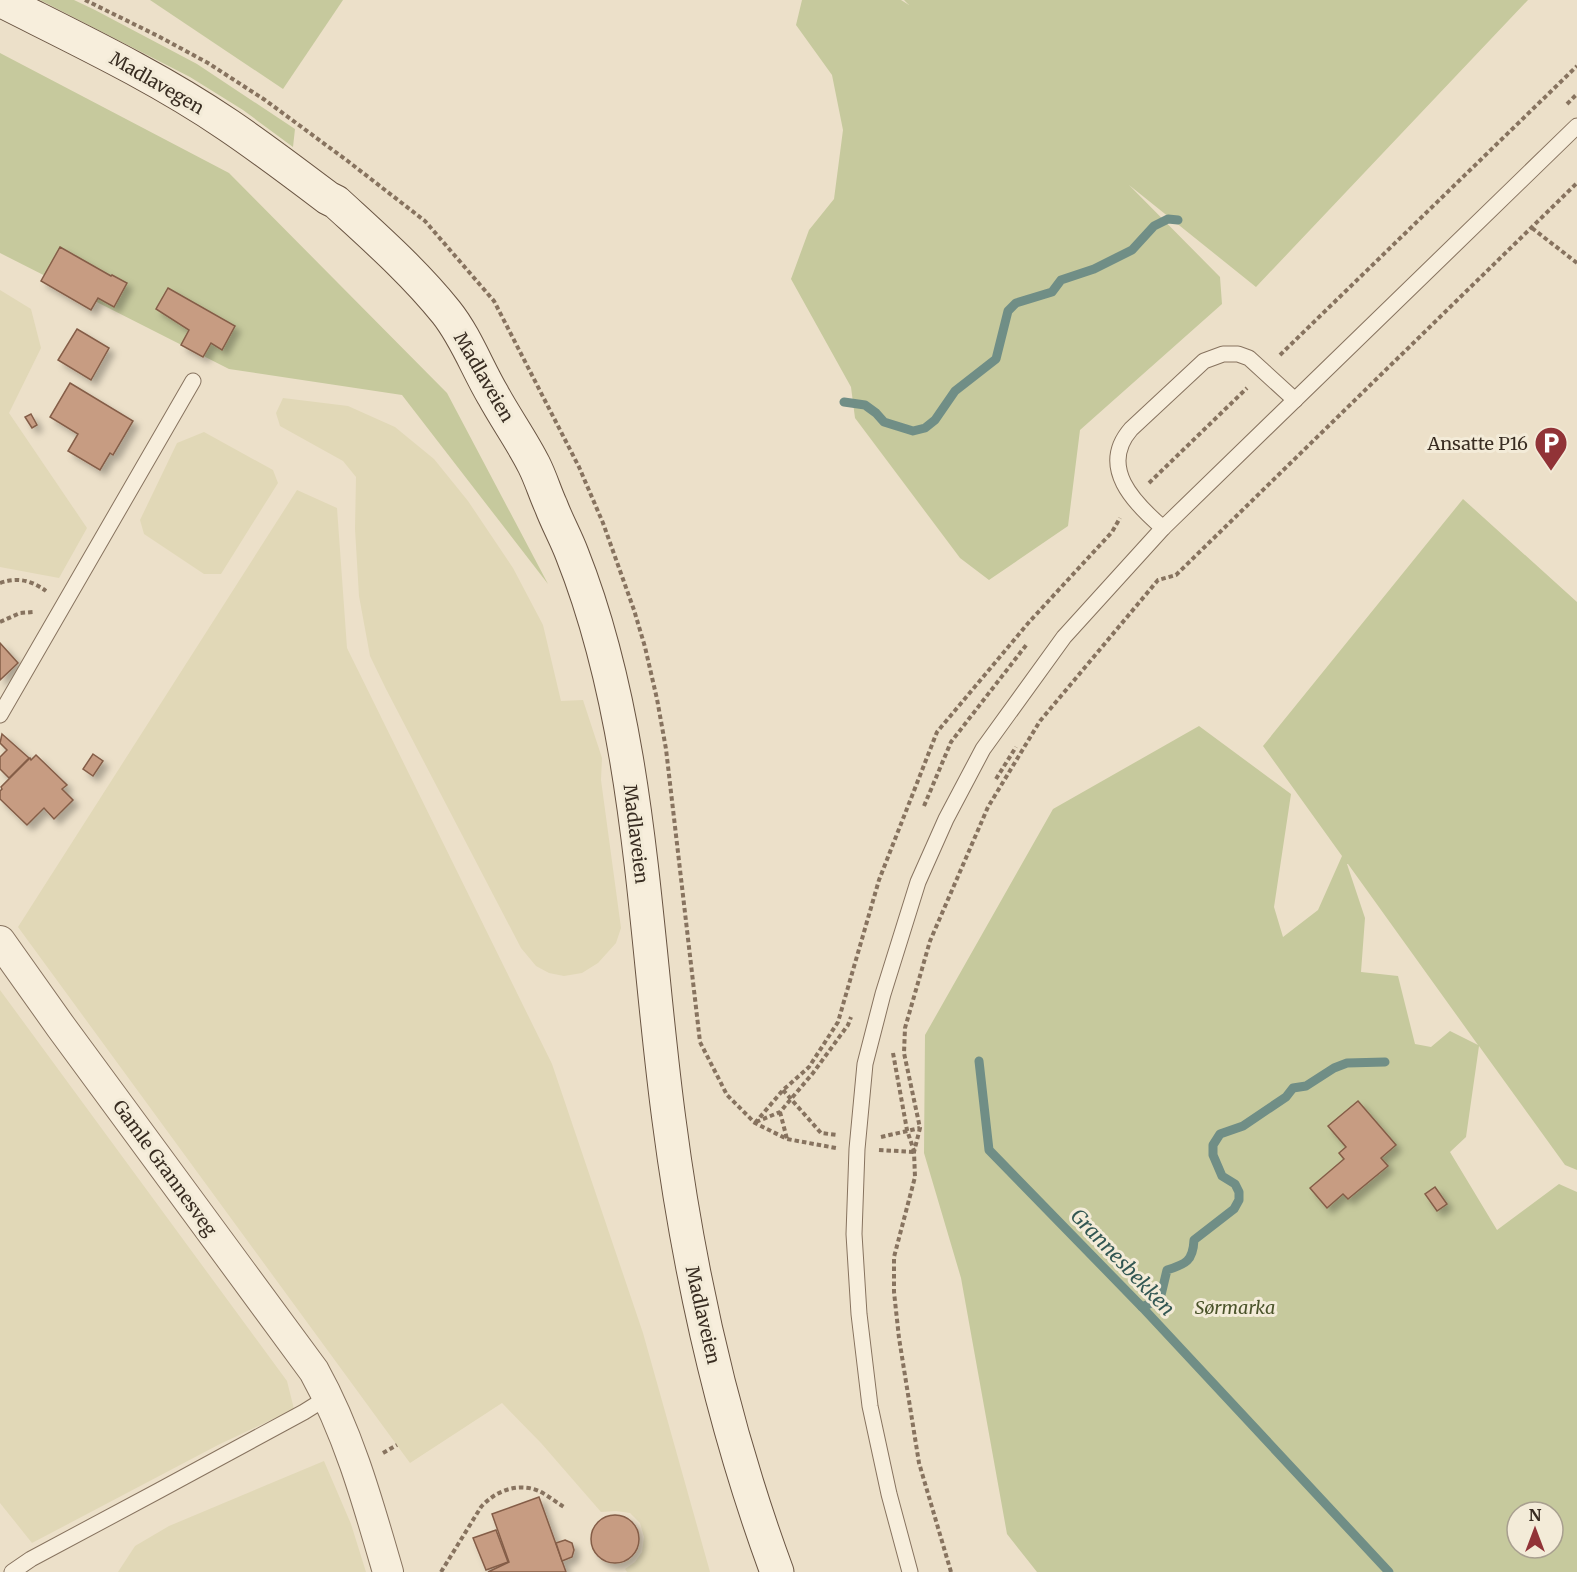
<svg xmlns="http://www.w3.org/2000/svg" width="1577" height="1572" viewBox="0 0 1577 1572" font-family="Merriweather,serif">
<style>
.farmland{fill:#e1d8b7}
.green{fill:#c6c99d;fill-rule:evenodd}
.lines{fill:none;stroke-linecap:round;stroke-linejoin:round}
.stream{stroke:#708e86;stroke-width:9}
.building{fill:#c79c82;stroke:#845d47;stroke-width:1.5;filter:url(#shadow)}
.service-casing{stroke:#87735f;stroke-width:17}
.minor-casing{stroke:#87735f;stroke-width:32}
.secondary-casing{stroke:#695442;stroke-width:35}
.path{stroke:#87735f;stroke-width:4;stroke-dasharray:4.5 3;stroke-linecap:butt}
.service{stroke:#f7eedc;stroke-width:15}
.minor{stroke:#f7eedc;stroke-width:30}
.secondary{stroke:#f7eedc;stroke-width:33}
.labels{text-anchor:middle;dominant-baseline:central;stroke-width:6;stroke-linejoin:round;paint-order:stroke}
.street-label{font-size:18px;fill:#382c21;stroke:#f3ebd8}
.poi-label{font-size:18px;fill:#382c21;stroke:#f3ebd8;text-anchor:end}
.park-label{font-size:18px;font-style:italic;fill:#4a532a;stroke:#f3ebd8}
.water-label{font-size:20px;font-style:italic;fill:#325753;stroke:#f3ebd8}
</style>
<defs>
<filter id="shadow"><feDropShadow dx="5.5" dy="5.5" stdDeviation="3" flood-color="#0004"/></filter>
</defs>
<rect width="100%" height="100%" fill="#ece0c9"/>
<g class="farmland">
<path d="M 0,290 L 31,309 L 41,348 L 9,413 L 87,528 L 59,578 L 0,567 Z"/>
<path d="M 283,398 L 348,406 L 395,427 L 434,459 L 468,501 L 513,568 L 543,625 L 561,701 L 583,700 L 602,758 L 601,780 L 621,928 L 616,943 L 598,963 L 582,973 L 564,976 L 549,973 L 536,966 L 521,948 L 386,689 L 370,656 L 359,596 L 355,529 L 356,477 L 343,461 L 280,426 L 276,413 Z"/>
<path d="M 204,432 L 273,470 L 278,483 L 221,574 L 204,574 L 144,534 L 140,520 L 177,443 Z"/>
<path d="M 297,490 L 337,508 L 347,648 L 552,1064 L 643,1333 L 710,1572 L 627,1572 L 625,1569 L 635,1562 L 642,1552 L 644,1537 L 640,1523 L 630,1513 L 616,1511 L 601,1512 L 541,1443 L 502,1403 L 410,1463 L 18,927 Z"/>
<path d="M 0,990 L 287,1381 L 294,1409 L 218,1445 L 32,1543 L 0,1503 Z"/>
<path d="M 324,1461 L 351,1524 L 366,1572 L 118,1572 L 135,1546 L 169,1526 Z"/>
</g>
<g class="green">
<path d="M 40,0 L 74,0 L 95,10 L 197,64 L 295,129 L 293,147 L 243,110 L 190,77 Z"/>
<path d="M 150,0 L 343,0 L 283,89 Z"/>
<path d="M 802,0 L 901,0 L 909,5 L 904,0 L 1528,0 L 1256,287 L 1129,185 L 1220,277 L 1222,304 L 1080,430 L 1068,526 L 989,580 L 960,558 L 855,418 L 851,387 L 791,279 L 809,230 L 834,199 L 843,130 L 832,75 L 796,25 Z"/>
<path d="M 0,53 L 229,173 L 447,393 L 548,584 L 402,395 L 229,369 L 0,253 Z"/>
<path d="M 1463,499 L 1577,602 L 1577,1170 L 1565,1165 L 1479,1046 L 1466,1137 L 1450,1152 L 1497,1230 L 1559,1184 L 1577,1192 L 1577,1572 L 1037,1572 L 1007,1534 L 961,1278 L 924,1153 L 925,1035 L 1053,809 L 1199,726 L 1291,794 L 1274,907 L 1283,937 L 1318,910 L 1342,856 L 1263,746 ZM 1347,864 L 1348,864 L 1478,1045 L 1450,1031 L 1431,1047 L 1415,1044 L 1398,976 L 1361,972 L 1365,918 ZM 1517,1512 L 1553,1512 L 1553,1548 L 1517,1548 Z"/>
</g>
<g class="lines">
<g class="stream">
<path d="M 844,402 L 865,405 L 876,413 L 884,422 L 913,431 L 925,428 L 935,420 L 955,391 L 996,359 L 1008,311 L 1016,303 L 1052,292 L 1061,280 L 1094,269 L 1132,250 L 1154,226 L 1168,219 L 1178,220"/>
<path d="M 979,1061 L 989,1150 L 1142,1307 L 1389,1572"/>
<path d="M 1142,1307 L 1156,1301 L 1161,1295 L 1167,1270 C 1186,1264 1193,1261 1194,1240 L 1234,1209 L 1239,1200 L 1239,1192 L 1235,1184 L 1222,1176 L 1213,1155 L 1213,1145 L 1220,1134 L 1243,1126 L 1286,1097 L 1293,1088 L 1306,1086 L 1334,1068 L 1347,1063 L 1385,1062"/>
</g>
</g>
<g class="building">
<path d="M 60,247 L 111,276 L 112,275 L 127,283 L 114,307 L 98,298 L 91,310 L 41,281 Z"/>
<path d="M 168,288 L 235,326 L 222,350 L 211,343 L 203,357 L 181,345 L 189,330 L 156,309 Z"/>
<path d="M 77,329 L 109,348 L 91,380 L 58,360 Z"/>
<path d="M 70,383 L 133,421 L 113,455 L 110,453 L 100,470 L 68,451 L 78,434 L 50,417 Z"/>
<path d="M 31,414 L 37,425 L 32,428 L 25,417 Z"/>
<path d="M 0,643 L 18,663 L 0,680 Z"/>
<path d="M 2,734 L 29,758 L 9,778 L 0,769 L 0,757 L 7,750 L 0,743 Z"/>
<path d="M 93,754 L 103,761 L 93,776 L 83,769 Z"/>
<path d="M 36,755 L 67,785 L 62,789 L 73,800 L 54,819 L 44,808 L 27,825 L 0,799 L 0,791 L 2,789 L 1,787 L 30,758 L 31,760 Z"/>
<path d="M 1358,1101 L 1396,1145 L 1381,1158 L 1388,1166 L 1348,1199 L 1343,1194 L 1327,1208 L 1310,1188 L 1344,1159 L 1339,1153 L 1346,1147 L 1328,1126 Z"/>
<path d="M 1435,1187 L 1447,1204 L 1437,1211 L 1425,1194 Z"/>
<path d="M 539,1497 L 566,1572 L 488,1572 L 509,1562 L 492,1514 Z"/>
<circle cx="615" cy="1539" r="24"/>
<path d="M 496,1530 L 508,1562 L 486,1570 L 473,1538 Z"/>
<path d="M 565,1540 L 572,1543 L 574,1550 L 572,1557 L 562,1561 L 556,1543 Z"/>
</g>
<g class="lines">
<g class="service-casing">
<g id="service">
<path d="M 1163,528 C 1134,503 1098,467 1131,429 L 1204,361 L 1223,354 L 1238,354 L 1249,358 L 1295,400"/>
<path d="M 0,715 L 193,381"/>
<path d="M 12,1572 L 31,1559 L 160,1490 L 304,1412 L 328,1397"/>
<path d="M 910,1572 L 889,1494 L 870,1406 L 859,1314 L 854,1234 L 857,1149 L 865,1064 L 883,994 L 918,882 L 946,819 L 983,749 L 1064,637 L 1163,528 L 1577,126"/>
</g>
</g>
<g class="minor-casing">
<path id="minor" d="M 0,941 L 61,1027 L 314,1371 C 349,1434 368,1503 388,1572"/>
</g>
<g class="secondary-casing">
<path id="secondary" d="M 0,0 C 77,39 156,76 228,125 C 262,148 295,173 328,198 L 336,202 C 374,237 413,271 446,312 C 466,337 477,368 493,395 C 506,419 522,441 534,465 C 541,479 545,493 551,506 C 557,522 566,538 572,554 C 642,730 644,934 669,1120 C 689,1274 723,1426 777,1572"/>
</g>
<g class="path">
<path d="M 85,0 L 158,36 L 208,63 L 265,100 L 349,162 L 425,221 L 494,301 L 579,467 L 603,523 L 634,610 L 645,647 L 657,699 L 666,749 L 700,1042 L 727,1095 L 755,1123 L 787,1139 L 836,1148"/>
<path d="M 1567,104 L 1577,94"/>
<path d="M 1532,228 L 1577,263"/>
<path d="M 1280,355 L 1577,66"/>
<path d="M 1149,483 L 1247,388"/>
<path d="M 0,583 C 17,577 31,580 46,591"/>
<path d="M 0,622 L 20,613 L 33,612"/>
<path d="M 996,779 L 1016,747"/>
<path d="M 924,806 L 951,742 L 1027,644"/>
<path d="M 893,1053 L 907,1130 L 914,1151"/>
<path d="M 783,1090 L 821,1133 L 837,1135"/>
<path d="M 780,1112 L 787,1139"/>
<path d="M 756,1122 L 780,1112 L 813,1073 L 848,1025 L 851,1017"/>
<path d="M 755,1123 L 783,1090 L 809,1067 L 838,1022 L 879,880 L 937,732 L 1030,621 L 1112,532 L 1120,518"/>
<path d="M 881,1137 L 920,1128"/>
<path d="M 879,1150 L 914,1152"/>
<path d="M 383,1453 L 397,1445"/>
<path d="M 441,1572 L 481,1507 C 495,1491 518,1482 539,1491 C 547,1495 556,1502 564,1507"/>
<path d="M 951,1572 L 919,1463 L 899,1338 L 894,1292 L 894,1257 L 915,1177 L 914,1152 L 920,1128 L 904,1053 L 905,1028 L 930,941 L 988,807 L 1040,721 L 1158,580 L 1176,575 L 1577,183"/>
</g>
<use href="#service" class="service"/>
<use href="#minor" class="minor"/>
<use href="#secondary" class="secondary"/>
</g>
<defs>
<g id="parking-pin" transform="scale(1.725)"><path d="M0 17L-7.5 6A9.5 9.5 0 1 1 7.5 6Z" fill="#913337" stroke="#f3ebd8"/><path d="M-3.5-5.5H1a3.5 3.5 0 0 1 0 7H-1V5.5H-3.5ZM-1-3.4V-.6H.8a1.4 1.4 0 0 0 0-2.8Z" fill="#fff"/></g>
</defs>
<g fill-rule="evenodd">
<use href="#parking-pin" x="1551" y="443"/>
</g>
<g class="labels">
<g class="street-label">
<text transform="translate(157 83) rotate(30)">Madlavegen</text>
<text transform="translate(484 377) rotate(60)">Madlaveien</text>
<text transform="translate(636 834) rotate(83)">Madlaveien</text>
<text transform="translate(165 1168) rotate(54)">Gamle Grannesveg</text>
<text transform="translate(703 1315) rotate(77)">Madlaveien</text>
</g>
<g class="poi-label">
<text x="1528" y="443">Ansatte P16</text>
</g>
<g class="park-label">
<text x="1235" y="1307">Sørmarka</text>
</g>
<g class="water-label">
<text transform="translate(1123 1262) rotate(46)">Grannesbekken</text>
</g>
</g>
<g transform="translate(1535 1530)"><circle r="28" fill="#f3ebd8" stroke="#a89f8f" stroke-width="1.5"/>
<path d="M0-4.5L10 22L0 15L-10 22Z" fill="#913337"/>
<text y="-9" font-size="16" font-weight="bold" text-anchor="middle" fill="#382c21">N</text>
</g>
</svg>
